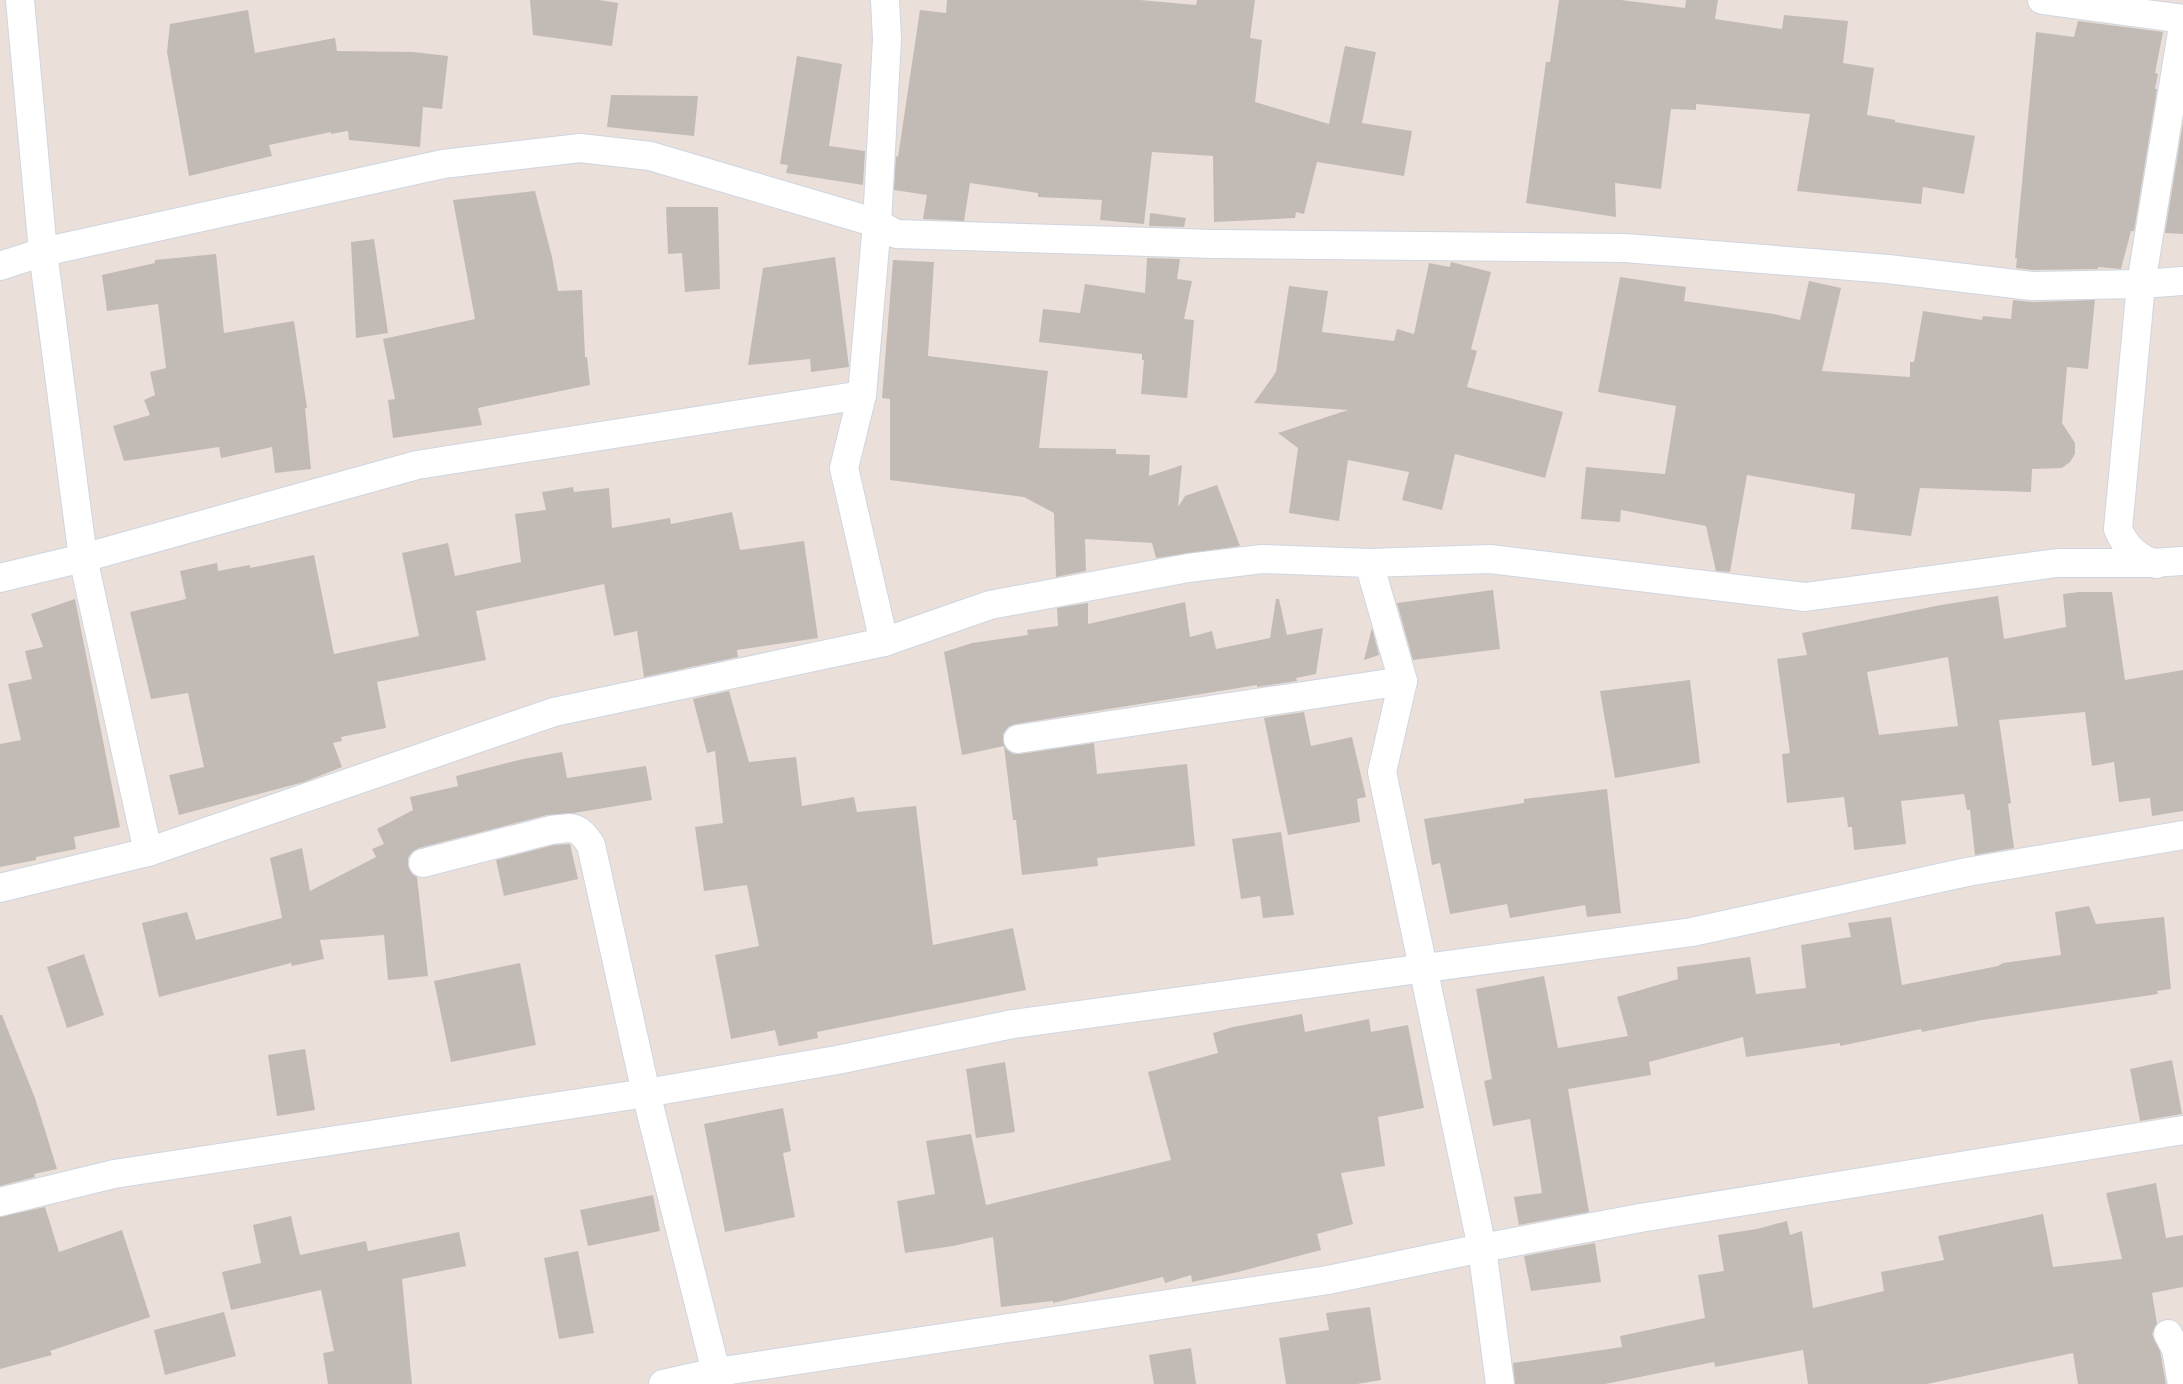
<svg xmlns="http://www.w3.org/2000/svg" width="2183" height="1384" viewBox="0 0 2183 1384" font-family="Quicksand,sans-serif">
<style>
.building{fill:#c2bbb5;fill-rule:evenodd}
.lines{fill:none;stroke-linecap:round;stroke-linejoin:round}
.street-casing{stroke:#ced6e1;stroke-width:30}
.street{stroke:#fff;stroke-width:28}
</style>
<rect width="100%" height="100%" fill="#ebdfd9"/>
<g class="building">
<path d="M 530,0 L 599,0 L 618,3 L 612,46 L 533,35 Z"/>
<path d="M 947,0 L 1140,0 L 1196,5 L 1197,0 L 1255,0 L 1250,38 L 1262,40 L 1255,102 L 1329,124 L 1345,46 L 1376,52 L 1362,123 L 1412,131 L 1404,176 L 1317,162 L 1304,214 L 1296,212 L 1295,218 L 1214,222 L 1213,156 L 1152,152 L 1144,224 L 1100,220 L 1102,200 L 1038,197 L 1038,193 L 970,183 L 964,221 L 923,219 L 927,195 L 894,190 L 896,156 L 898,157 L 920,10 L 946,13 Z"/>
<path d="M 1559,0 L 1621,0 L 1685,8 L 1686,0 L 1718,0 L 1715,19 L 1782,29 L 1784,15 L 1848,21 L 1843,63 L 1874,68 L 1867,115 L 1895,120 L 1895,122 L 1975,136 L 1964,194 L 1923,187 L 1921,204 L 1797,191 L 1810,114 L 1696,104 L 1696,110 L 1671,109 L 1661,189 L 1615,183 L 1616,217 L 1526,203 L 1546,62 L 1550,62 Z"/>
<path d="M 248,10 L 255,53 L 335,38 L 337,51 L 413,52 L 448,56 L 442,109 L 423,107 L 420,147 L 349,140 L 348,131 L 331,134 L 331,132 L 269,145 L 272,156 L 189,176 L 167,52 L 170,24 Z"/>
<path d="M 2078,21 L 2163,32 L 2155,73 L 2158,74 L 2155,89 L 2157,89 L 2134,231 L 2131,231 L 2121,269 L 2098,267 L 2098,269 L 2033,270 L 2016,268 L 2017,258 L 2015,258 L 2036,32 L 2074,37 Z"/>
<path d="M 797,56 L 842,64 L 829,146 L 865,151 L 863,185 L 786,173 L 788,165 L 780,164 Z"/>
<path d="M 611,95 L 698,96 L 694,136 L 607,127 Z"/>
<path d="M 2183,123 L 2183,234 L 2165,233 Z"/>
<path d="M 535,191 L 552,257 L 558,291 L 582,290 L 585,357 L 587,357 L 590,385 L 478,408 L 482,425 L 393,438 L 388,400 L 395,399 L 383,339 L 475,319 L 453,200 Z"/>
<path d="M 666,207 L 718,207 L 720,289 L 685,292 L 682,253 L 668,254 Z"/>
<path d="M 1150,213 L 1186,218 L 1184,227 L 1149,226 Z"/>
<path d="M 374,239 L 388,333 L 356,338 L 351,242 Z"/>
<path d="M 216,254 L 224,333 L 294,321 L 307,408 L 305,408 L 311,469 L 275,473 L 272,447 L 221,458 L 219,447 L 124,461 L 113,426 L 150,415 L 144,400 L 155,395 L 150,372 L 166,368 L 158,304 L 107,311 L 102,275 L 155,263 L 155,260 Z"/>
<path d="M 835,257 L 849,367 L 811,372 L 810,359 L 748,365 L 763,268 Z"/>
<path d="M 1147,258 L 1180,259 L 1177,279 L 1192,281 L 1184,319 L 1194,320 L 1187,398 L 1141,394 L 1144,360 L 1142,360 L 1142,354 L 1039,342 L 1043,309 L 1080,313 L 1085,284 L 1145,293 Z"/>
<path d="M 893,260 L 934,262 L 928,356 L 1048,371 L 1039,448 L 1116,449 L 1116,454 L 1150,455 L 1149,476 L 1182,465 L 1178,507 L 1185,496 L 1217,485 L 1240,546 L 1156,558 L 1152,543 L 1085,539 L 1086,571 L 1056,577 L 1054,513 L 1024,497 L 890,480 L 890,399 L 882,398 Z"/>
<path d="M 1451,262 L 1491,272 L 1471,349 L 1477,351 L 1467,387 L 1563,412 L 1545,478 L 1455,454 L 1442,510 L 1402,500 L 1409,472 L 1348,460 L 1339,521 L 1289,513 L 1298,448 L 1278,433 L 1348,410 L 1254,403 L 1276,372 L 1289,286 L 1328,291 L 1322,332 L 1394,341 L 1397,329 L 1414,334 L 1429,263 L 1450,267 Z"/>
<path d="M 1620,277 L 1686,287 L 1684,301 L 1774,314 L 1800,320 L 1809,281 L 1841,288 L 1822,371 L 1910,377 L 1910,362 L 1914,362 L 1923,311 L 1982,320 L 1983,316 L 2011,319 L 2013,300 L 2032,302 L 2095,300 L 2088,369 L 2067,367 L 2062,423 L 2075,443 L 2075,454 L 2070,462 L 2062,468 L 2032,469 L 2031,492 L 1920,488 L 1911,536 L 1851,529 L 1855,494 L 1747,475 L 1730,572 L 1716,571 L 1706,526 L 1621,510 L 1620,522 L 1581,519 L 1586,467 L 1665,474 L 1676,406 L 1598,392 Z"/>
<path d="M 573,487 L 574,492 L 609,488 L 612,528 L 670,518 L 671,524 L 732,512 L 740,550 L 804,541 L 818,638 L 737,650 L 738,657 L 644,677 L 637,631 L 614,636 L 604,584 L 476,611 L 486,660 L 377,682 L 386,728 L 341,737 L 342,741 L 333,743 L 342,767 L 304,782 L 179,815 L 169,775 L 204,767 L 188,693 L 151,699 L 130,612 L 186,599 L 180,571 L 217,563 L 218,571 L 250,565 L 250,568 L 314,555 L 334,654 L 419,636 L 402,553 L 448,543 L 455,576 L 521,562 L 515,514 L 546,510 L 542,492 Z"/>
<path d="M 1493,590 L 1500,649 L 1413,660 L 1397,603 Z"/>
<path d="M 2079,592 L 2112,592 L 2125,680 L 2183,670 L 2183,811 L 2152,816 L 2150,798 L 2119,802 L 2114,762 L 2092,766 L 2085,712 L 1999,720 L 2011,803 L 2008,804 L 2014,848 L 1975,855 L 1970,810 L 1967,810 L 1964,794 L 1901,801 L 1906,844 L 1854,850 L 1852,827 L 1848,827 L 1844,797 L 1787,803 L 1782,754 L 1790,753 L 1777,659 L 1807,655 L 1802,633 L 1941,605 L 1998,596 L 2004,639 L 2066,627 L 2063,594 ZM 1948,657 L 1958,726 L 1879,735 L 1867,672 Z"/>
<path d="M 75,599 L 120,827 L 74,837 L 76,849 L 36,857 L 36,860 L 0,867 L 0,744 L 21,740 L 8,684 L 32,679 L 25,651 L 43,647 L 31,614 Z"/>
<path d="M 1276,599 L 1279,599 L 1287,635 L 1323,628 L 1316,674 L 1296,678 L 1297,681 L 1257,687 L 1257,685 L 1016,724 L 1008,727 L 1003,734 L 1003,742 L 1006,749 L 1013,754 L 1020,754 L 1094,743 L 1097,774 L 1187,764 L 1195,846 L 1097,858 L 1098,866 L 1022,875 L 1016,820 L 1013,820 L 1004,746 L 962,755 L 944,652 L 972,643 L 1028,635 L 1027,630 L 1058,626 L 1057,608 L 1088,603 L 1088,624 L 1185,602 L 1190,637 L 1212,631 L 1216,649 L 1270,638 Z"/>
<path d="M 1372,628 L 1379,655 L 1364,660 Z"/>
<path d="M 1690,680 L 1700,763 L 1615,778 L 1600,691 Z"/>
<path d="M 729,691 L 749,762 L 796,757 L 802,806 L 854,797 L 857,812 L 916,806 L 933,945 L 1013,928 L 1026,990 L 817,1032 L 818,1038 L 779,1046 L 775,1030 L 731,1039 L 715,955 L 759,946 L 747,885 L 704,891 L 695,827 L 723,823 L 715,751 L 707,753 L 693,699 Z"/>
<path d="M 1304,712 L 1311,746 L 1352,737 L 1366,797 L 1357,799 L 1360,822 L 1288,835 L 1264,718 Z"/>
<path d="M 562,752 L 567,778 L 646,766 L 652,800 L 574,813 L 547,815 L 419,848 L 412,852 L 408,858 L 408,866 L 412,874 L 417,877 L 428,976 L 388,980 L 384,935 L 320,940 L 324,959 L 292,966 L 291,963 L 159,997 L 142,923 L 187,912 L 196,940 L 282,918 L 270,858 L 302,848 L 310,891 L 376,857 L 372,849 L 384,844 L 377,829 L 413,810 L 410,797 L 458,786 L 456,776 L 523,759 Z"/>
<path d="M 1607,789 L 1621,913 L 1587,917 L 1585,905 L 1510,918 L 1507,904 L 1450,914 L 1440,863 L 1432,865 L 1424,819 L 1524,803 L 1524,799 Z"/>
<path d="M 1281,832 L 1294,915 L 1263,918 L 1260,896 L 1241,899 L 1232,839 Z"/>
<path d="M 570,844 L 578,879 L 504,896 L 496,860 L 554,845 Z"/>
<path d="M 2089,906 L 2096,924 L 2164,917 L 2171,989 L 2157,991 L 2158,994 L 1982,1020 L 1922,1032 L 1921,1029 L 1840,1046 L 1840,1043 L 1746,1057 L 1743,1037 L 1649,1062 L 1651,1075 L 1568,1089 L 1589,1212 L 1519,1225 L 1514,1197 L 1542,1193 L 1530,1119 L 1493,1126 L 1484,1081 L 1492,1079 L 1476,989 L 1544,976 L 1558,1048 L 1628,1036 L 1617,997 L 1678,979 L 1677,967 L 1750,957 L 1756,994 L 1806,988 L 1801,945 L 1851,937 L 1848,923 L 1891,917 L 1902,985 L 1998,966 L 2003,963 L 2061,955 L 2055,912 Z"/>
<path d="M 84,954 L 104,1015 L 67,1028 L 47,967 Z"/>
<path d="M 520,963 L 536,1045 L 451,1062 L 434,981 Z"/>
<path d="M 1302,1014 L 1305,1032 L 1369,1019 L 1371,1032 L 1408,1025 L 1424,1108 L 1378,1117 L 1385,1166 L 1341,1173 L 1353,1224 L 1317,1234 L 1321,1250 L 1238,1272 L 1192,1282 L 1191,1275 L 1165,1283 L 1163,1277 L 1053,1303 L 1053,1301 L 1001,1307 L 993,1237 L 953,1246 L 905,1253 L 897,1201 L 935,1194 L 926,1141 L 971,1134 L 986,1205 L 1171,1160 L 1148,1072 L 1218,1053 L 1213,1033 L 1233,1027 Z"/>
<path d="M 0,1015 L 2,1015 L 35,1098 L 57,1169 L 34,1174 L 35,1177 L 0,1186 Z"/>
<path d="M 305,1049 L 315,1110 L 277,1116 L 268,1055 Z"/>
<path d="M 2172,1060 L 2182,1114 L 2140,1121 L 2130,1069 Z"/>
<path d="M 1005,1062 L 1015,1132 L 976,1138 L 966,1069 Z"/>
<path d="M 783,1108 L 791,1151 L 783,1153 L 795,1217 L 725,1232 L 704,1124 Z"/>
<path d="M 2156,1183 L 2166,1238 L 2183,1235 L 2183,1287 L 2152,1293 L 2157,1324 L 2152,1334 L 2160,1351 L 2166,1384 L 2078,1384 L 2073,1353 L 1927,1384 L 1808,1384 L 1803,1350 L 1715,1367 L 1714,1362 L 1605,1384 L 1515,1384 L 1513,1363 L 1622,1347 L 1620,1336 L 1705,1318 L 1698,1275 L 1724,1271 L 1718,1235 L 1757,1229 L 1787,1221 L 1790,1235 L 1802,1231 L 1813,1308 L 1884,1291 L 1881,1272 L 1944,1260 L 1938,1236 L 2043,1214 L 2053,1267 L 2122,1259 L 2106,1193 Z"/>
<path d="M 653,1195 L 660,1231 L 588,1246 L 580,1210 Z"/>
<path d="M 45,1207 L 59,1252 L 122,1230 L 150,1317 L 50,1351 L 52,1355 L 0,1369 L 0,1217 Z"/>
<path d="M 291,1216 L 300,1255 L 366,1241 L 368,1251 L 459,1232 L 466,1266 L 402,1279 L 412,1384 L 328,1384 L 323,1353 L 334,1351 L 321,1290 L 231,1310 L 222,1272 L 261,1263 L 253,1225 Z"/>
<path d="M 1595,1243 L 1601,1282 L 1531,1291 L 1524,1256 Z"/>
<path d="M 578,1251 L 594,1333 L 559,1339 L 544,1258 Z"/>
<path d="M 1370,1307 L 1381,1380 L 1357,1384 L 1286,1384 L 1279,1338 L 1329,1330 L 1326,1313 Z"/>
<path d="M 224,1312 L 236,1356 L 165,1375 L 154,1330 Z"/>
<path d="M 1191,1348 L 1196,1384 L 1154,1384 L 1149,1355 Z"/>
</g>
<g class="lines">
<g class="street-casing">
<g id="street">
<path d="M 20,0 L 43,252 L 83,558 L 148,852"/>
<path d="M 2042,0 L 2183,19"/>
<path d="M 0,266 L 43,252 L 443,164 L 580,148 L 650,156 L 877,223 L 896,234 L 1214,244 L 1625,248 L 1888,269 L 2032,286 L 2141,284 L 2183,281"/>
<path d="M 1369,563 L 1490,559 L 1805,597 L 2057,563 L 2152,563 L 2183,561"/>
<path d="M 2156,564 C 2137,558 2125,547 2118,529 L 2141,284 L 2183,26"/>
<path d="M 0,578 L 83,558 L 417,465 L 862,395"/>
<path d="M 884,642 L 844,468 L 862,395 L 877,223 L 887,39 L 885,0"/>
<path d="M 1018,739 L 1403,681"/>
<path d="M 423,863 L 551,830 C 574,827 577,825 591,845 L 646,1093 L 719,1384"/>
<path d="M 0,888 L 148,852 L 554,712 L 884,642 L 990,605 L 1188,568 L 1262,559 L 1369,563 L 1403,681 L 1382,772 L 1482,1248 L 1500,1384"/>
<path d="M 0,1202 L 114,1174 L 646,1093 L 837,1060 L 1013,1024 L 1692,932 L 1967,872 L 2183,835"/>
<path d="M 2168,1334 L 2176,1349 L 2182,1384"/>
<path d="M 663,1384 L 717,1372 L 1328,1280 L 1482,1248 L 1640,1218 L 2183,1130"/>
</g>
</g>
<use href="#street" class="street"/>
</g>
</svg>
